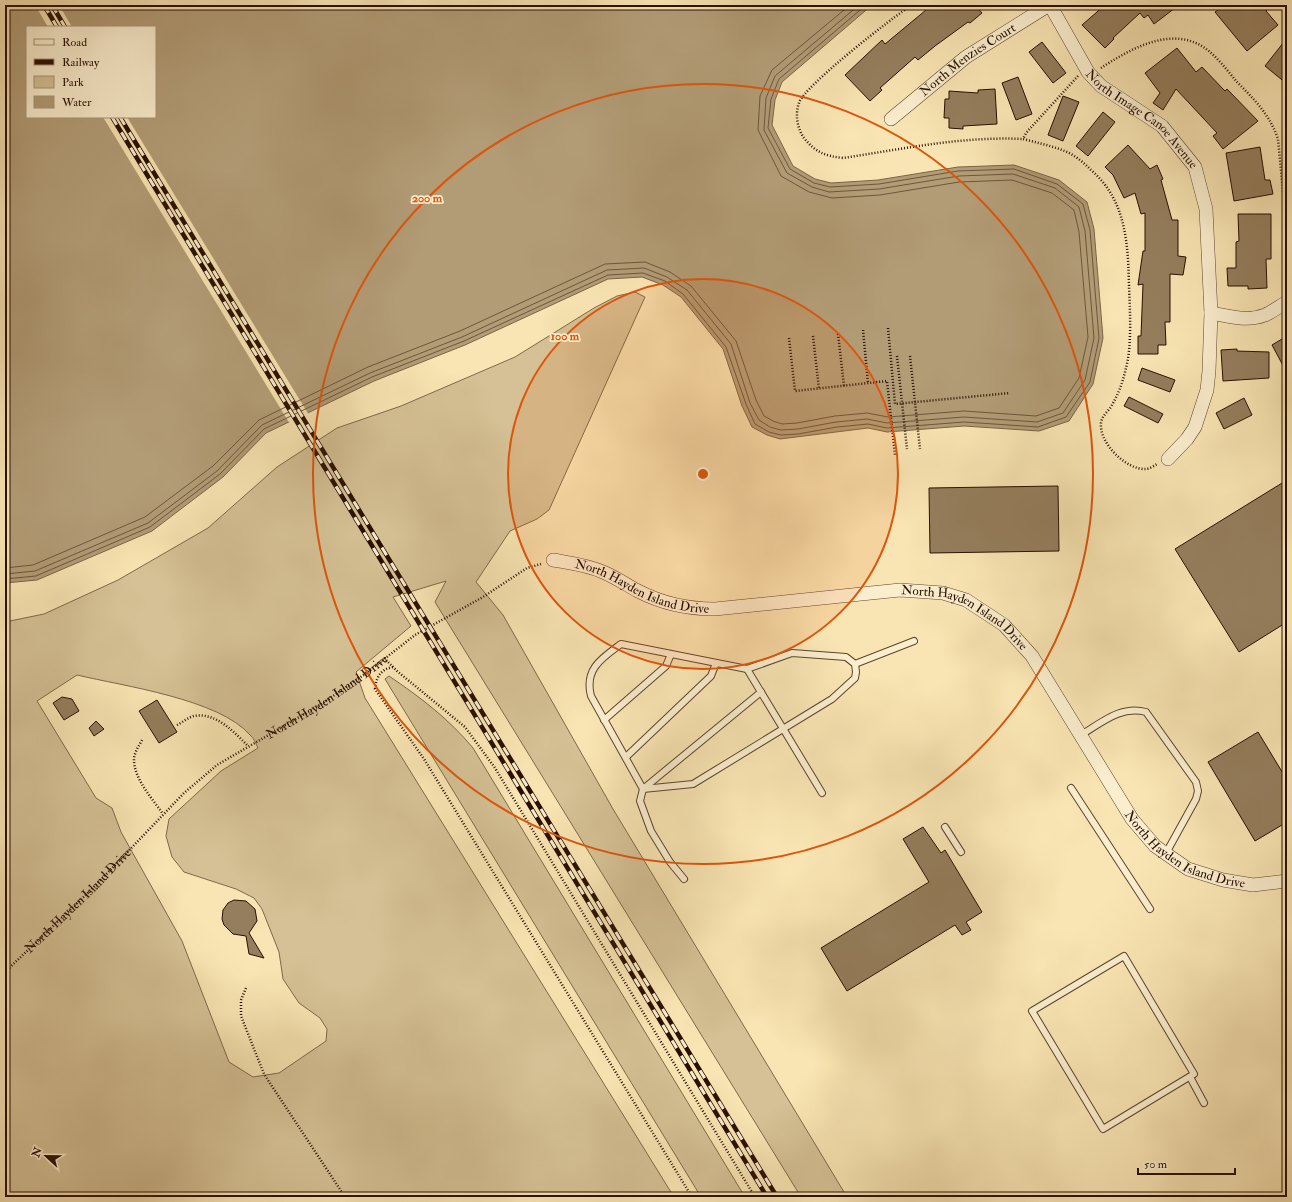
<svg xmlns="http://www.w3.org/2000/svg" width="1292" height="1202" viewBox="0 0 1292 1202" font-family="'IM FELL Double Pica',serif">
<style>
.green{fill:#d5c195;stroke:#7e684a;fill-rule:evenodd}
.water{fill:#b29c76;stroke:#7b6447;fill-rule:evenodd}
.pier{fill:#f9e5b3}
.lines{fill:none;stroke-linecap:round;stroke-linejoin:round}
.shore{stroke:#6d563b;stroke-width:1}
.building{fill:#957e5d;stroke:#280f00}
.lane-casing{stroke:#5c442d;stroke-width:8}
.street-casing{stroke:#5c442d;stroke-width:14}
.path{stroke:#280f00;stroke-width:2.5;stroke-dasharray:1 2;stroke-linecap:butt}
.lane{stroke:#fbeece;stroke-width:6}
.street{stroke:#fbeece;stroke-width:13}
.rail-casing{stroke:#280f00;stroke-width:4.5}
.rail{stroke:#fbeece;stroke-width:3;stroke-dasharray:9;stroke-linecap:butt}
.ring{fill:none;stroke:#de550b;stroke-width:2}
.labels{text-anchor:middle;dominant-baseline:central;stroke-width:3.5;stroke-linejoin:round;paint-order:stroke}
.street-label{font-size:13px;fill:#280f00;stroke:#fbeece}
.centre{fill:#de550b;stroke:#fbeece;stroke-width:2}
.ring-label{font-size:12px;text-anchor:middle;font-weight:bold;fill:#de550b;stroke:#fbeece;stroke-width:3.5;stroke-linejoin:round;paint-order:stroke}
</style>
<rect width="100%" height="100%" fill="#f9e5b3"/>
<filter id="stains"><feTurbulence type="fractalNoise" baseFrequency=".005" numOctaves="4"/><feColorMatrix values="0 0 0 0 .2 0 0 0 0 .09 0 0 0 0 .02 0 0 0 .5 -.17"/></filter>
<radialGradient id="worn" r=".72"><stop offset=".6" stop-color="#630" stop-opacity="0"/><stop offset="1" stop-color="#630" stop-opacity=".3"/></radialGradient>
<g class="green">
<path d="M 635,292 L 645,297 L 549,510 L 537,519 L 510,531 L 476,582 L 503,615 L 613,809 L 847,1197 L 801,1197 L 435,602 L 446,581 L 393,597 L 411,626 L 356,672 L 365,698 L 674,1197 L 5,1197 L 5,622 L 44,614 L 118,580 L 208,528 L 277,467 L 337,428 L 401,406 L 515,357 L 594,308 L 617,296 ZM 77,675 C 123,686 219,699 250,735 C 254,738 256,744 258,748 L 221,771 L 169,819 L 166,836 L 172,857 L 184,872 L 236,889 L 254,898 L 262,909 L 279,952 L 283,979 L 299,1003 L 320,1018 L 327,1029 L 326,1041 L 279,1073 L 253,1077 L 229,1062 L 182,941 L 121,832 L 112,808 L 96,798 L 37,701 Z"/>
<path d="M 389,676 C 420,697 449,719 473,748 L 745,1197 L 701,1197 L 385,679 Z"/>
</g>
<path class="water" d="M 5,5 L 872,5 L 782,82 L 775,100 L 772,125 L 793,166 L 815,179 L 831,183 L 878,180 L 958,167 L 1014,165 L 1059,180 L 1087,202 L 1094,229 L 1103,338 L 1093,384 L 1069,421 L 1039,431 L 964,426 L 887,432 L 868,428 L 780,439 L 767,435 L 752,427 L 742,406 L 723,349 L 681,297 L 663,285 L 642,277 L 608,279 L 465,345 L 374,381 L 266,433 L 223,477 L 152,531 L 37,580 L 5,583 ZM 27,27 L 155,27 L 155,117 L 27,117 Z"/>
<g class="pier">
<path d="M 35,5 L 59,5 L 72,27 L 48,27 Z"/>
<path d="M 103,117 L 127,117 L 309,415 L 290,424 Z"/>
</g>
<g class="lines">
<g class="shore">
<path d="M 5,568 L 33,565 L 145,517 L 213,466 L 259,420 L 368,367 L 460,331 L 605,264 L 645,262 L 670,272 L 691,286 L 736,341 L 756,400 L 764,416 L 773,421 L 782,424 L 797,423 L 835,416 L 867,413 L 888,417 L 964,411 L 1036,416 L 1059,408 L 1079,378 L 1088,337 L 1079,232 L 1074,210 L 1052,193 L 1012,180 L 959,182 L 880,195 L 832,198 L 809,192 L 781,176 L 758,130 L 760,96 L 772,70 L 850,5"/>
<path d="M 5,574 L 35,571 L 148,523 L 217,471 L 262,425 L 370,373 L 462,337 L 607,270 L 644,268 L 667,277 L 687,290 L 731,344 L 750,403 L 759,420 L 770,427 L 781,430 L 798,429 L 836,422 L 867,419 L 887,423 L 964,417 L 1037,422 L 1063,413 L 1085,380 L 1094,338 L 1085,231 L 1079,207 L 1055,188 L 1013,174 L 959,176 L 879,189 L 829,192 L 812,187 L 787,173 L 764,130 L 766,98 L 775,76 L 859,5"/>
<path d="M 5,579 L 36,576 L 150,527 L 220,474 L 264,429 L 372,377 L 464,341 L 608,275 L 643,273 L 665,281 L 683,294 L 726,347 L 746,404 L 755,424 L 769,432 L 781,435 L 798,434 L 837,427 L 868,424 L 887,428 L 964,422 L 1038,427 L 1066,417 L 1090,382 L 1099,338 L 1090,230 L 1083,204 L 1057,184 L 1014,169 L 958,171 L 879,184 L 830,187 L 814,183 L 790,169 L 768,128 L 771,99 L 779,79 L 866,5"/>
</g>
</g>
<g class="building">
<path d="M 932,5 L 975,5 L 982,13 L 970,23 L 968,22 L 935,46 L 918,60 L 915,57 L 880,88 L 882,90 L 870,101 L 845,75 L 882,40 L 885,44 Z"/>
<path d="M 1105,5 L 1179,5 L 1154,24 L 1148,15 L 1144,18 L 1140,13 L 1113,38 L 1114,39 L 1105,48 L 1082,25 Z"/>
<path d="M 1225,5 L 1272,5 L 1266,11 L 1278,25 L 1247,51 L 1215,12 Z"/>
<path d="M 1287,38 L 1287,84 L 1265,66 Z"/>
<path d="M 1042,42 L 1066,73 L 1053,83 L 1029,52 Z"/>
<path d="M 1177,48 L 1196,72 L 1202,67 L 1225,91 L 1227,89 L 1258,121 L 1223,149 L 1213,136 L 1217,133 L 1176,89 L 1163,110 L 1153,103 L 1160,93 L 1145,73 Z"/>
<path d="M 1018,77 L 1032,114 L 1016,120 L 1002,83 Z"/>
<path d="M 995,89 L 997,124 L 963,126 L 963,129 L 949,128 L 949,118 L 944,118 L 945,99 L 949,99 L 949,91 L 978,93 L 978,90 Z"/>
<path d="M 1063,96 L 1079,102 L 1063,141 L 1048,135 Z"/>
<path d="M 1103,112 L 1115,122 L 1088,156 L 1076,146 Z"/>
<path d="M 1128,145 L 1150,169 L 1157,165 L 1163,179 L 1161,180 L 1172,220 L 1178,220 L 1178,256 L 1186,257 L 1183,275 L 1170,274 L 1170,322 L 1165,322 L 1166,345 L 1158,345 L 1158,354 L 1138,354 L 1138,336 L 1141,336 L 1143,284 L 1138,285 L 1143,251 L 1145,251 L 1145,213 L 1141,214 L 1135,193 L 1124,198 L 1113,175 L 1105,167 Z"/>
<path d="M 1260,147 L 1265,180 L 1270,180 L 1273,194 L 1234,201 L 1226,153 Z"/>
<path d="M 1238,214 L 1271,214 L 1271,259 L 1266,259 L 1267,288 L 1248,289 L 1248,286 L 1228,286 L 1227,268 L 1236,268 L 1236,242 L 1239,241 Z"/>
<path d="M 1287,336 L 1287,373 L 1272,345 Z"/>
<path d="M 1237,349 L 1237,351 L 1269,352 L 1269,378 L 1223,381 L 1221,350 Z"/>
<path d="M 1142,368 L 1175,380 L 1170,392 L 1138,380 Z"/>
<path d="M 1129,397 L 1163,414 L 1158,423 L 1124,406 Z"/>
<path d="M 1244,398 L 1252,415 L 1224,429 L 1216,413 Z"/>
<path d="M 1287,480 L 1287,622 L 1239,652 L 1175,549 Z"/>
<path d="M 1058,486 L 1059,551 L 930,553 L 929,488 Z"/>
<path d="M 62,697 L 72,699 L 79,711 L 64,720 L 53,703 Z"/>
<path d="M 157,700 L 177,732 L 159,743 L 139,711 Z"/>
<path d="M 96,721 L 104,729 L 94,736 L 89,728 Z"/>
<path d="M 1258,732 L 1287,780 L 1287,822 L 1255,841 L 1208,762 Z"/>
<path d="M 923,827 L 941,853 L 945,850 L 982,912 L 966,922 L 971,930 L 962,935 L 955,925 L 847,991 L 821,948 L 929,882 L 903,839 Z"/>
<path d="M 234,900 L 246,901 L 255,909 L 257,921 L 249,933 L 264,958 L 249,954 L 246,936 L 233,934 L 224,925 L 222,919 L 223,910 L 228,903 Z"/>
</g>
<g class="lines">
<g class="lane-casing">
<g id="lane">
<path d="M 621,644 L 747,669 L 792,653 L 846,657 L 855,664 L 856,672 L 855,678 L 832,699 L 693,784 L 643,789 L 591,696 C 584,669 602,658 621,644 Z"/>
<path d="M 855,664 L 914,641"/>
<path d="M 747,669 L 822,793"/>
<path d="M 604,720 L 666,666 L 671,654"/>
<path d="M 1081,735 C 1101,723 1121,705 1146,712 L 1196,782 L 1198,791 L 1196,799 L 1165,855"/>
<path d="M 626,757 L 711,676 L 716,663"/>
<path d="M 1071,788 L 1150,909"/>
<path d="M 945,827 L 961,852"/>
<path d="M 684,879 L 670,862 L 651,831 L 640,801 L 643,789 L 761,692"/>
<path d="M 1124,956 L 1194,1074 L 1103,1129 L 1032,1011 Z"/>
<path d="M 1190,1077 L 1204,1103"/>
</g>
</g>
<g class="street-casing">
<g id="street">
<path id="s2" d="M 1050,5 L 1088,72 L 1101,86 L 1162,126 L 1195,167 L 1206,209 L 1211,313 L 1209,371 L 1207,390 L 1195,427 L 1187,439 L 1168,459"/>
<path id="s3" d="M 891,119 L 966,57 L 1049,5"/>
<path d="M 1211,313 C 1228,316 1247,322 1265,315 C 1272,312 1280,306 1287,302"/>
<path id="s4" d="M 553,560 C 570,563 587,565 603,572 C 615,577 627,585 638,591 C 663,604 687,609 715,609 L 900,590 L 943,593 L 966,600 L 1004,625 L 1032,656 L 1132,819 L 1155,846 L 1188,869 L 1223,880 L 1253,885 L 1287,881"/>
</g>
</g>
<g class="path">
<path d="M 912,5 C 894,16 803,87 799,103 C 795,114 797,128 804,138 C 815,152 825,156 843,158 C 903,149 962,136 1023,139"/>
<path d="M 1101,68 C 1127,51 1166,28 1198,44 C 1213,51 1226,69 1237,82 C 1254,99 1270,115 1278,139 L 1287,234"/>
<path d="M 1078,76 L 1026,133 L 1023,139 C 1038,143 1053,146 1067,152 C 1076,156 1084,163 1091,170 C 1126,200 1128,243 1129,286 C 1130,309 1132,346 1126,368 C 1123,381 1119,393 1112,405 C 1109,411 1102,415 1101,423 C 1099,443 1126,470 1146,469 C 1149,469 1154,466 1157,464"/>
<path d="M 888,328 L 895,404 L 1010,393"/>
<path d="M 863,330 L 868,383"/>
<path d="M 838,334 L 844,386"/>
<path d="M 813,336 L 819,389"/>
<path d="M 789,338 L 795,391 L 887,381 L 895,455"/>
<path d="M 897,356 L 907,449"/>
<path d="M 910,356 L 920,449"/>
<path d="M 384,658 L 397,671 L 465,727 L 495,768 L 755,1197"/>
<path d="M 393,667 C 381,669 376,677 375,689 L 424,759 L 692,1197"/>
<path d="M 177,725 C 183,722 189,717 194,716 C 216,712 234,732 248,746"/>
<path d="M 142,740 C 139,746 135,751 134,758 C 133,778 152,798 163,814"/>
<path id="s1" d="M 5,972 L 92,889 L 184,793 L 217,765 L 320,705 L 365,674 L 415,635 L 483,597 L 527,568 L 541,564"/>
<path d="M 246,988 L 241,1000 L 241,1016 L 264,1074 L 345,1197"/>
</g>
<use href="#lane" class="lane"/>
<use href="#street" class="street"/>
<g class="rail-casing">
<g id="rail">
<path d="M 44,5 L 57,27"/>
<path d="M 52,5 L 65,27"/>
<path d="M 112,117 L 767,1197"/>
<path d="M 120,117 L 777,1197"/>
</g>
</g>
<use href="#rail" class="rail"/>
</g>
<circle cx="703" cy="474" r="195" fill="#de550b" fill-opacity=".12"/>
<g class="ring">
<circle cx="703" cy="474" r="195"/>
<circle cx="703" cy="474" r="390"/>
</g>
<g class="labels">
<g class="street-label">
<text stroke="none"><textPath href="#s3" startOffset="97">North Menzies Court</textPath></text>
<text stroke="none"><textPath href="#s2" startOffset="149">North Image Canoe Avenue</textPath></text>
<text stroke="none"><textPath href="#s4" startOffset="94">North Hayden Island Drive</textPath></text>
<text stroke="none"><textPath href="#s4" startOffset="430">North Hayden Island Drive</textPath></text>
<text stroke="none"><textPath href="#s1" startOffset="426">North Hayden Island Drive</textPath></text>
<text stroke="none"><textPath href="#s4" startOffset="766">North Hayden Island Drive</textPath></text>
<text stroke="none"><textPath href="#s1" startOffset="102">North Hayden Island Drive</textPath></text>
</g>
</g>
<circle cx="703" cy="474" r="6" class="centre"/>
<g class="ring-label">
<text x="427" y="202">200 m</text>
<text x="565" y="340">100 m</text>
</g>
<rect width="1292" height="1202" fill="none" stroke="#f9e5b3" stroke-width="20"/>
<rect x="6" y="6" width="1280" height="1190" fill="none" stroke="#280f00" stroke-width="2"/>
<rect x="10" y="10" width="1272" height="1182" fill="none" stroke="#280f00"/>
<rect x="26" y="26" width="130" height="92" fill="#fbeece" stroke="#a7957c"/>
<rect x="34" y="39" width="20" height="6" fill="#fbeece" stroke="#a7957c"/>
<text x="62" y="46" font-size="12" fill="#280f00">Road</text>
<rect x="34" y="59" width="20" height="6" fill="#280f00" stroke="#a7957c"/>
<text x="62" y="66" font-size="12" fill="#280f00">Railway</text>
<rect x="34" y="76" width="20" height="12" fill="#d5c195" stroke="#a7957c"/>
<text x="62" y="86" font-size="12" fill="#280f00">Park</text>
<rect x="34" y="96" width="20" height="12" fill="#b29c76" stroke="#a7957c"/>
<text x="62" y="106" font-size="12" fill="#280f00">Water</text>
<g transform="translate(46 1156) rotate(292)" stroke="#fbeece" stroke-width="3" paint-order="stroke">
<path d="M0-3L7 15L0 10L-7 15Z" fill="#280f00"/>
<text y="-6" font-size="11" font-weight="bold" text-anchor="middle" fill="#280f00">N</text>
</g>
<path d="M1138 1168v6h97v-6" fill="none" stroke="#280f00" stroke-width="2"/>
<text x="1144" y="1168" font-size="12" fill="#280f00" stroke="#fbeece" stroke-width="3" paint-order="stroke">50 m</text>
<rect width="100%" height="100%" filter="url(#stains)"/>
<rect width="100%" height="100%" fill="url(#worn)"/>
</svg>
